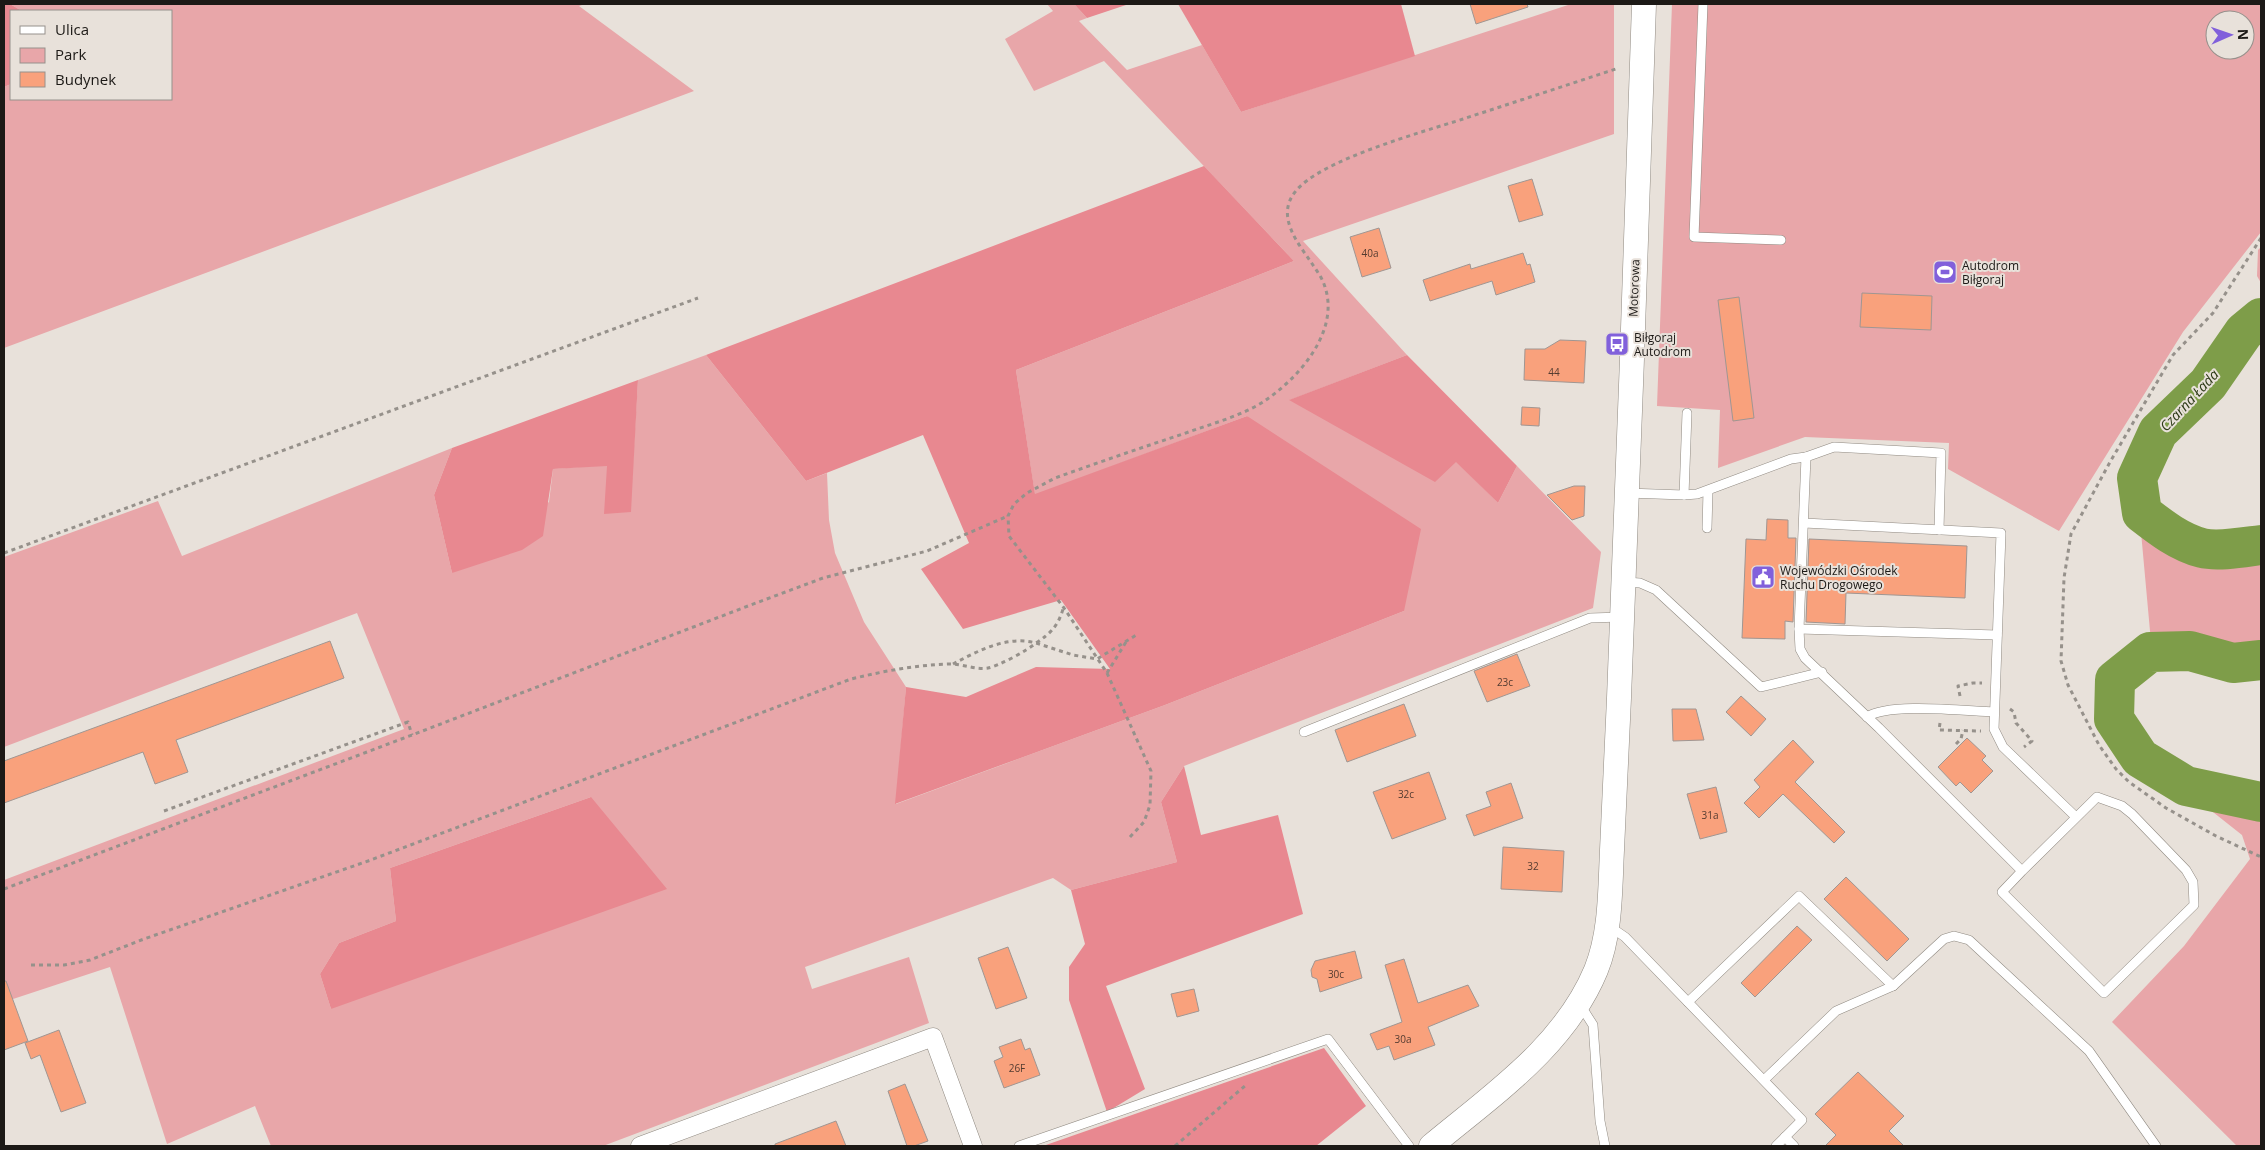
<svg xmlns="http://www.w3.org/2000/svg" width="2265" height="1150" viewBox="0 0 2265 1150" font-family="'Open Sans',sans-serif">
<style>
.green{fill:#e8a6a9;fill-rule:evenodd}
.forest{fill:#e88890}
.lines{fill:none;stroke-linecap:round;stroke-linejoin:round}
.river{stroke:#7e9d49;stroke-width:40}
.building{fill:#f9a17c;stroke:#a09692}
.lane-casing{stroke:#908a82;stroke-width:10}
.street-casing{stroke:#908a82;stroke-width:19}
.secondary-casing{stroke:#908a82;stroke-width:25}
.path{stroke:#96918b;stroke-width:3;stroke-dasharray:4 4;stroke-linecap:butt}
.lane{stroke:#fff;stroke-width:9}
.street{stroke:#fff;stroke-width:18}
.secondary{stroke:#fff;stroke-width:24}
.labels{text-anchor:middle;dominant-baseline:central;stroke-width:4;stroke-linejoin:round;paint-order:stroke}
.number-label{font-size:10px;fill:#533b30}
.poi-label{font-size:12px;fill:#1c1916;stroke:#e8e1da;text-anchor:start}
.street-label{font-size:12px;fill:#1c1916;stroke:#e8e1da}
.water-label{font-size:14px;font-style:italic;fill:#2e3b18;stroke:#e8e1da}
</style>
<rect width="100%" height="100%" fill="#e8e1da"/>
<g class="green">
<path d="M 10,4 L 585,4 L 579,6 L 694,91 L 4,348 L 4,87 L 11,84 L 11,99 L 171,99 L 171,11 L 22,11 Z"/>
<path d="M 1047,4 L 1074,4 L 1087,18 L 1079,21 L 1127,70 L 1202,45 L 1241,112 L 1571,4 L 1614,4 L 1614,134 L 1303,241 L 1407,355 L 1290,400 L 1456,461 L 1498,503 L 1517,466 L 1601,552 L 1593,608 L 1184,766 L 1161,802 L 1177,862 L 1071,890 L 1053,878 L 805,967 L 812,989 L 909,957 L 929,1023 L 603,1146 L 271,1146 L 255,1106 L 167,1144 L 110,967 L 7,1001 L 4,994 L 4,880 L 404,729 L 357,613 L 4,747 L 4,557 L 158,501 L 182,556 L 452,448 L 434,495 L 452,573 L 549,502 L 553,469 L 607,465 L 630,512 L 638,380 L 706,355 L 806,481 L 827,473 L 829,520 L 835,553 L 864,622 L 906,687 L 896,804 L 1165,705 L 1404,611 L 1247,416 L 1035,495 L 1016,370 L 1294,261 L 1104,61 L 1034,91 L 1005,39 L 1053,11 ZM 591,797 L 331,1009 L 320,974 L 339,943 L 396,921 L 390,868 Z"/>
<path d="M 1672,4 L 2261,4 L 2261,232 L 2183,332 L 2059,531 L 1948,469 L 1949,443 L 1805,437 L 1718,468 L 1720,410 L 1657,406 ZM 2215,20 L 2245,20 L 2245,50 L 2215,50 Z"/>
<path d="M 2261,247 L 2261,283 L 2257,276 L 2258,250 Z"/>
<path d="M 2141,532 C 2179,549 2219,568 2261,556 L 2261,651 L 2234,649 L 2181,640 L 2185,646 L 2159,638 L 2151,642 Z"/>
<path d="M 2199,801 L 2261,814 L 2261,1146 L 2237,1146 L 2112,1022 L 2184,946 L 2250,859 L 2242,835 Z"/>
</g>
<g class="forest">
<path d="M 4,4 L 10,4 L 22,11 L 11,11 L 11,84 L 4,87 Z"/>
<path d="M 1074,4 L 1129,4 L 1087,18 Z"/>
<path d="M 1178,4 L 1401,4 L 1415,56 L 1241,112 Z"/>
<path d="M 1204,166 L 1294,261 L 1016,370 L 1035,494 L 1247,416 L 1421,529 L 1404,611 L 1165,705 L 895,804 L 906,687 L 966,697 L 1036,667 L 1110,669 L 1061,600 L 963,629 L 921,569 L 969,543 L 923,435 L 806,481 L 706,355 Z"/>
<path d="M 1407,355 L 1517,466 L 1498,503 L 1456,462 L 1435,482 L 1289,400 Z"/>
<path d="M 638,380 L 631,512 L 604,514 L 607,466 L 553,469 L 543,536 L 522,550 L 452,573 L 434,495 L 452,448 Z"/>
<path d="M 1184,766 L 1201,835 L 1278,815 L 1303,914 L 1106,986 L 1145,1089 L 1107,1112 L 1069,1000 L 1069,967 L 1085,944 L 1071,890 L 1177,862 L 1161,802 Z"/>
<path d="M 591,797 L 667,889 L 331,1009 L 320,974 L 339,943 L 396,921 L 390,868 Z"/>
<path d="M 1324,1048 L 1366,1106 L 1316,1146 L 1043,1146 Z"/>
</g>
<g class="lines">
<g class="river">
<path d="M 2261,318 L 2244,332 L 2208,384 L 2158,432 L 2137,478 L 2142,513 C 2160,527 2179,542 2202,548 C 2218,552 2245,547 2261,545"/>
<path d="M 2261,660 L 2233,663 L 2190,651 L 2150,652 L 2115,680 L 2114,719 L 2140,758 L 2186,786 L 2261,802"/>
</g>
</g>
<g class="building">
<path d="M 1470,4 L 1527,4 L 1528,7 L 1476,24 Z"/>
<path d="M 1532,179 L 1543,215 L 1519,222 L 1508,186 Z"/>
<path d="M 1379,228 L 1391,268 L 1362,277 L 1350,237 Z"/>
<path d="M 1523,253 L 1527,265 L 1530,264 L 1535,282 L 1496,295 L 1492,281 L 1430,301 L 1423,280 L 1470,264 L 1471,269 Z"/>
<path d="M 1862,293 L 1932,296 L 1931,330 L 1860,327 Z"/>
<path d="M 1739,297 L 1754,418 L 1733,421 L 1718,300 Z"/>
<path d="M 1560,340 L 1586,341 L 1584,383 L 1524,380 L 1525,349 L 1545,349 Z"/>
<path d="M 1522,407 L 1540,408 L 1539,426 L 1521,425 Z"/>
<path d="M 1574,486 L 1585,486 L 1584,516 L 1572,520 L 1547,495 Z"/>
<path d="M 1767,519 L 1788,520 L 1788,538 L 1796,538 L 1793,622 L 1785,621 L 1785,639 L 1742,638 L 1746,539 L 1766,540 Z"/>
<path d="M 1809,539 L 1967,546 L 1965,598 L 1846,593 L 1845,624 L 1806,622 Z"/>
<path d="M 330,641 L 344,678 L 176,740 L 188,772 L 155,784 L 143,752 L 4,803 L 4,761 Z"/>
<path d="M 1517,654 L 1530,686 L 1487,702 L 1474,671 Z"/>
<path d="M 1741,696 L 1766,719 L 1751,736 L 1726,712 Z"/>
<path d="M 1404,704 L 1416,736 L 1347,762 L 1335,730 Z"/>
<path d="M 1672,709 L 1696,709 L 1704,740 L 1673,741 Z"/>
<path d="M 1967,738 L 1986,756 L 1982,760 L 1993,771 L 1971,793 L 1960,782 L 1956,786 L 1938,767 Z"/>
<path d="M 1793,740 L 1814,762 L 1795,782 L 1845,832 L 1834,843 L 1783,794 L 1759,818 L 1744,803 L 1760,787 L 1754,780 Z"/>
<path d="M 1429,772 L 1446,819 L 1392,839 L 1373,792 Z"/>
<path d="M 1511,783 L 1523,818 L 1474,836 L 1466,815 L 1491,806 L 1486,792 Z"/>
<path d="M 1716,787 L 1727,832 L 1700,839 L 1687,794 Z"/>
<path d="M 1503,847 L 1564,851 L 1562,892 L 1501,889 Z"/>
<path d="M 1846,877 L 1909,939 L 1887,961 L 1824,899 Z"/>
<path d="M 1797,926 L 1812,940 L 1755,997 L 1741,983 Z"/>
<path d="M 1008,947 L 1027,998 L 996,1009 L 978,958 Z"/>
<path d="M 1355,951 L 1362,978 L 1320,992 L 1317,979 L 1312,977 L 1311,970 L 1315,961 Z"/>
<path d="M 1404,959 L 1418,1003 L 1468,985 L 1479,1006 L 1428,1027 L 1435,1045 L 1394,1060 L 1389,1046 L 1377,1050 L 1370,1034 L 1402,1022 L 1385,965 Z"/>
<path d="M 4,981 L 6,981 L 28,1041 L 4,1050 Z"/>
<path d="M 1194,989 L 1199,1011 L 1177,1017 L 1171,994 Z"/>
<path d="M 59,1030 L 86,1103 L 61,1112 L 40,1055 L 31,1059 L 25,1043 Z"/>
<path d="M 1021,1039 L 1025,1050 L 1030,1048 L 1040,1075 L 1004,1088 L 994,1061 L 1003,1057 L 999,1047 Z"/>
<path d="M 1858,1072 L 1904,1116 L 1889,1131 L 1904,1146 L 1825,1146 L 1836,1135 L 1815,1114 Z"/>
<path d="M 905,1084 L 928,1141 L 914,1146 L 907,1146 L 888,1091 Z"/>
<path d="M 836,1121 L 846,1146 L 775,1146 L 775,1144 Z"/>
</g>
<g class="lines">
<g class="lane-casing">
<g id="lane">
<path d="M 1703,4 L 1694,237 L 1781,240"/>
<path d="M 1806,457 L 1834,447 L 1941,453 L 1939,530"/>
<path d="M 1627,493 L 1684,495 L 1697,494 L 1791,459 L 1806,457 L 1799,629 L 1800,649 L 1805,658 L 1879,728 L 2022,871 L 2097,797 L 2122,806 L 2132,814 L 2186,870 L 2193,882 L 2194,905 L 2104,993 L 2002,892 L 2022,871"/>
<path d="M 1684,495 L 1687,413"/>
<path d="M 1804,523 L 2001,533 L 1994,729 L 2003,747 L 2076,817"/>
<path d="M 1707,528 L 1708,491"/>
<path d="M 1626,582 L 1640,583 L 1656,590 L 1761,687 L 1822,672"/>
<path d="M 1799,629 L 1997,635"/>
<path d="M 1867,717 C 1889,702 1965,711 1994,712"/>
<path d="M 1304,732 L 1590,618 L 1622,617"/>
<path d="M 1609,926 L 1625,937 L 1802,1120 L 1776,1146"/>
<path d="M 1688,1002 L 1799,896 L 1893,986"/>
<path d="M 1579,1003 L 1593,1025 L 1600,1121 L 1605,1146"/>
<path d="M 1764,1080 L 1836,1011 L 1893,986 L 1944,939 L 1954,936 L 1969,940 L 2089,1051 L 2156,1146"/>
<path d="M 1785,1137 L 1794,1146"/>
<path d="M 1019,1146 L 1328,1039 L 1409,1146"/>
</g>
</g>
<g class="street-casing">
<path id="street" d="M 640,1146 L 933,1037 L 973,1146"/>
</g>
<g class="secondary-casing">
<path id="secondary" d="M 1431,1146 C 1492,1095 1564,1047 1596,970 C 1611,933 1610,890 1612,850 C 1614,799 1617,749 1619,698 C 1629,467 1636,235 1644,4"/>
</g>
<g class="path">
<path d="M 2261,238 L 2213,313 L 2173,355 L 2110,462 L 2071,534 L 2064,578 L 2061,661 L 2068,685 L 2099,745 L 2116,769 L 2129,782 L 2166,808 L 2216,836 L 2261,857"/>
<path d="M 4,553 L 698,298"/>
<path d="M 953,664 C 978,651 1007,635 1036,643 C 1051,633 1058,626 1063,609"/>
<path d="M 1107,673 L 1126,642"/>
<path d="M 1960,696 L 1958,686 L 1973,683 L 1982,683"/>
<path d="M 2010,709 L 2014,712 L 2016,723 L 2032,741 L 2024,747"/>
<path d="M 1940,723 L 1939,730 L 1981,731"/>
<path d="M 1956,744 L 1961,739 L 1963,730"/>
<path d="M 164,811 L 408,722 L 412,735"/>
<path d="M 1130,837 L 1144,822 L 1150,805 L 1151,771 L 1107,673 L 1064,608 L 1009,536 L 1008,516 L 1014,504 L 1027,493 L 1055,478 C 1097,463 1140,448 1183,434 C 1210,424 1239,417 1263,402 C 1298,379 1340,332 1325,287 C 1322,277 1316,270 1311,262 C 1297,242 1276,216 1295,192 C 1319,160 1423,132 1463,119 C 1515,102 1567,85 1619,68"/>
<path d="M 4,889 L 412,735 L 748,606 L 823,578 L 927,551 L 1008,516"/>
<path d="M 31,965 L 64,965 L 90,960 L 144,939 L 368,861 L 851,679 C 884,671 916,665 950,664 C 963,664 976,670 988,668 C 999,666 1028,650 1036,643 L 1073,655 L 1097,659 L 1138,634"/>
<path d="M 1175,1146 L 1246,1085"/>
</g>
<use href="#lane" class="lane"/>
<use href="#street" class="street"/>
<use href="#secondary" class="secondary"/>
</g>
<defs>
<g id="stadium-square" transform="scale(1.25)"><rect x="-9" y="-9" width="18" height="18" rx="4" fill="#8160db" stroke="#e8e1da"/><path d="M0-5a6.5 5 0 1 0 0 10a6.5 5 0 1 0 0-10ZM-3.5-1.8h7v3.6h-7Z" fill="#fff"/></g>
<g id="bus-square" transform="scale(1.25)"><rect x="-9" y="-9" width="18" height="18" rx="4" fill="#8160db" stroke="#e8e1da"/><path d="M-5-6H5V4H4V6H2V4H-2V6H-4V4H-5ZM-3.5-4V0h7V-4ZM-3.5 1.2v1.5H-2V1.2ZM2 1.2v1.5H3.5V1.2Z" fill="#fff"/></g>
<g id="civic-square" transform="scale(1.25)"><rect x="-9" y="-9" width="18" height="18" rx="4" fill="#8160db" stroke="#e8e1da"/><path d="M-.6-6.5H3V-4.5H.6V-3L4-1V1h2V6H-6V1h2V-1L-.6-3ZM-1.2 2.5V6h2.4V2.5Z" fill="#fff"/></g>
</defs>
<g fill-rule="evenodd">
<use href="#stadium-square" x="1945" y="272"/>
<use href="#bus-square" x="1617" y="344"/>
<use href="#civic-square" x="1763" y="577"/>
</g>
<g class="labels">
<g class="number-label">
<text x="1370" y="253">40a</text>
<text x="1554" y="372">44</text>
<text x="1505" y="682">23c</text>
<text x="1406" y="794">32c</text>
<text x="1710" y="815">31a</text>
<text x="1533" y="866">32</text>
<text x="1336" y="974">30c</text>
<text x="1403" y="1039">30a</text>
<text x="1017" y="1068">26F</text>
</g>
<g class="poi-label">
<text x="1962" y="265">Autodrom<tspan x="1962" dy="14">Biłgoraj</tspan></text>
<text x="1634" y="337">Biłgoraj<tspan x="1634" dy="14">Autodrom</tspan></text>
<text x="1780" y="570">Wojewódzki Ośrodek<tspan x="1780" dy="14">Ruchu Drogowego</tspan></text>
</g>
<g class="street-label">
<text transform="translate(1634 288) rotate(-88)">Motorowa</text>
</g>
<g class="water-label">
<text transform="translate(2189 400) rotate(-47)">Czarna Łada</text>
</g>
</g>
<rect width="2265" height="1150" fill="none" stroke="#1c1916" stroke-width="10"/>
<rect x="10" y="10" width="162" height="90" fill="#e8e1da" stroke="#96918c"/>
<rect x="20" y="26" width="25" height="8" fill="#ffffff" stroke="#96918c"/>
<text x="55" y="35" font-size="15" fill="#1c1916">Ulica</text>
<rect x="20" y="48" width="25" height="15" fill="#e8a6a9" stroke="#96918c"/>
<text x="55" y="60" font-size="15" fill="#1c1916">Park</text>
<rect x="20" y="72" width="25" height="15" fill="#f9a17c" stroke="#96918c"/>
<text x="55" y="85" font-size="15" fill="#1c1916">Budynek</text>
<g transform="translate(2230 35) rotate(88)"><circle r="24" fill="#e8e1da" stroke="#96918c"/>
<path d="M0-4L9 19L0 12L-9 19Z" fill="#8160db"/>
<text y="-8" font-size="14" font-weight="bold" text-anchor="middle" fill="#1c1916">N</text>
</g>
</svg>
